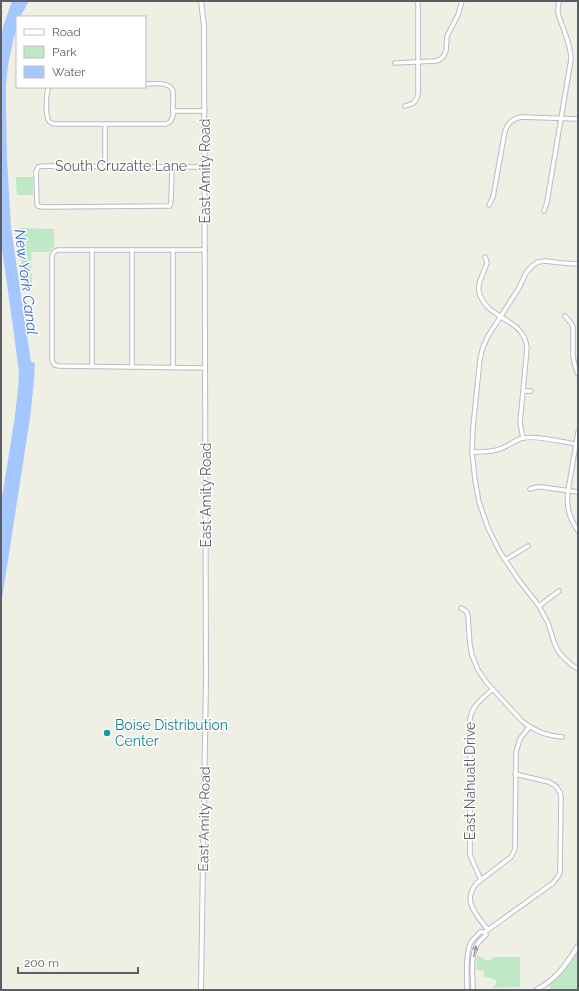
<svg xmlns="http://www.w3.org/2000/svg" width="579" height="991" viewBox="0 0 579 991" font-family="Raleway,sans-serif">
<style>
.green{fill:#bee9c6}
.water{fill:#a4c7ff}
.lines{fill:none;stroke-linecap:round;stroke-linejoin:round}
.minor-casing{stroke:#bbbcc3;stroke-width:5.5}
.tertiary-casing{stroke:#bbbcc3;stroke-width:6}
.minor{stroke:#fff;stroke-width:3.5}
.tertiary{stroke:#fff;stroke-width:4}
.oneway{fill:#9d9ea3}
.culture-dot{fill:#0f9aa8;stroke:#fff;stroke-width:1.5}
.labels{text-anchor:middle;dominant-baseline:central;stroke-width:3;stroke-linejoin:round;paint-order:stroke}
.street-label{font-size:14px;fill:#5c5e65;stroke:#fff}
.culture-label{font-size:14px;fill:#0d838f;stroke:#fff;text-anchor:start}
.water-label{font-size:15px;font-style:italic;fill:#3d69cc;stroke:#fff}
</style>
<rect width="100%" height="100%" fill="#efefe4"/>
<g class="green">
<path d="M 16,177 L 33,177 L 33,195 L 17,195 Z"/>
<path d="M 19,228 L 54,229 L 54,247 L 49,252 L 31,252 L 32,283 L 24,283 L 18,237 Z"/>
<path d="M 578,948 L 578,990 L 552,990 L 548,985 Z"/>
<path d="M 477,955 L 488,961 L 494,957 L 520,957 L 520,986 L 519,987 L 492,988 L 496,984 L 496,981 L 494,979 L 485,977 L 483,970 L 476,970 Z"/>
</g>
<path class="water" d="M 12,1 L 29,1 L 20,17 L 17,17 L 17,27 L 14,37 L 8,65 L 6,86 L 6,102 L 7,159 L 11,228 L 29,349 L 31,362 L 35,363 L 34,380 L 30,418 L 1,605 L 1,504 L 15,416 L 18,388 L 19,373 L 14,334 L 1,242 L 1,40 L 3,27 Z"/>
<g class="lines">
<g class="minor-casing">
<g id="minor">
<path d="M 395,63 L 435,61 L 439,60 L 443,57 L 446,51 L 447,36 L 458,15 L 462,1"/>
<path d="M 49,87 C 46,92 45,116 49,121 C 50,123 52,123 54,124 L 166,124 L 170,122 L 173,116 L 173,91 C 169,81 154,84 145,84"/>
<path d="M 405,106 C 412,104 416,103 418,94 L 418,1"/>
<path d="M 173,111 L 205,111"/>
<path d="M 105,124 L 105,166"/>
<path d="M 172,166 L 171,201 L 170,206 L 168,206 L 43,207 L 38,206 L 37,204 L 36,172 L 38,167 L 43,166 L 205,167"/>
<path d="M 489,205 L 493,197 L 505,131 C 508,123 512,119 521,117 L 578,119"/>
<path d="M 544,211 L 547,202 L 571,59 C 571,43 562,28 558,13 L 558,9 L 559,1"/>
<path d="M 173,250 L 173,367"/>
<path d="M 205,250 L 58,250 L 54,252 L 52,256 L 52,361 L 55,365 L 59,366 L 205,368"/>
<path d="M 485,257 C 486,259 487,261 487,263 C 487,264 485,267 485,268 C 482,277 476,286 480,295 C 490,321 524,318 527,348 L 520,423 L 523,438"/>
<path d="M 578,264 L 562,263 L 545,261 L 538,262 L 532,266 L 526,273 L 519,288 L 488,336 L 483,347 L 480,359 L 473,427 L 472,452 L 475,480 L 479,502 L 488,528 L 500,552 L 518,579 L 539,606 L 548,623 L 554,642 L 558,651 L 564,658 L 573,666 L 578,669"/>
<path d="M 565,316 L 571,323 L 573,327 L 573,356 L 575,366 L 578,374"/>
<path d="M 92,366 L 92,250"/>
<path d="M 132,367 L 132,250"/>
<path d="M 523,391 L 531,391"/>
<path d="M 578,432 L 568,491 C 566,507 569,517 578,531"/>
<path d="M 472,452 C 481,452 492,452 500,449 C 508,446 515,440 523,438 C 536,435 562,442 576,444"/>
<path d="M 530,489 L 537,487 L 541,487 L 578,492"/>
<path d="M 505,560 L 528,546"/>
<path d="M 539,606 L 559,591"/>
<path d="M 461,608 L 467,612 L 468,617 L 470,645 L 472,655 L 478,670 L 487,683 L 522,721 C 534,731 546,736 562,737"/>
<path d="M 481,880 L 470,855 L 470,720 C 471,706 483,698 493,689"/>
<path d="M 488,930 C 477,915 461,901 477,883 L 507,860 L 511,857 L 515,849 L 516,752 L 520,739 L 529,727"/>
<path d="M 485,932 L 553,883 L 559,875 L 560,871 L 561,797 C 560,789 556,785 549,782 L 515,774"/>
<path d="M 467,990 C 467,977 465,953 471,942 C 473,939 477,936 480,932 L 485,932 L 486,935 C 483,938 479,941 477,945 C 470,956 473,977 473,990"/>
</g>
</g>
<g class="tertiary-casing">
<g id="tertiary">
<path d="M 201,1 L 204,26 L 206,680 L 203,859 L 201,990"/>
<path d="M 536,990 C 557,979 565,966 578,946"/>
</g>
</g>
<use href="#minor" class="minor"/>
<use href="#tertiary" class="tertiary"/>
</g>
<defs><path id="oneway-solid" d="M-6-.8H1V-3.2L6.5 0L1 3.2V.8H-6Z"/></defs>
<use class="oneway" href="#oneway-solid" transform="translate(475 951) rotate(-76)"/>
<circle class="culture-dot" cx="107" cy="733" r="4"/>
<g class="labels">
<g class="street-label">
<text x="121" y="166">South Cruzatte Lane</text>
<text transform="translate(205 171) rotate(-90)">East Amity Road</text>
<text transform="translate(206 495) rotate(-90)">East Amity Road</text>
<text transform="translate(470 781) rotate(-90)">East Nahuatl Drive</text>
<text transform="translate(204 819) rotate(-89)">East Amity Road</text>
</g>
<g class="culture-label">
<text x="115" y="725">Boise Distribution<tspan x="115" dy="16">Center</tspan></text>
</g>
<g class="water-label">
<text transform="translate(26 282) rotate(83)">New York Canal</text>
</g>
</g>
<rect width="579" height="991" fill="none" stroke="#5c5e65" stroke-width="4"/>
<rect x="16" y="16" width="130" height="72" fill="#ffffff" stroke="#bebfc1"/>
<rect x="24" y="29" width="20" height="6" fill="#ffffff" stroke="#bebfc1"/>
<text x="52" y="36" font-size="12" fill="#5c5e65">Road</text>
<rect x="24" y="46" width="20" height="12" fill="#bee9c6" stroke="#bebfc1"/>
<text x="52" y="56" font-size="12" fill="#5c5e65">Park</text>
<rect x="24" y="66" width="20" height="12" fill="#a4c7ff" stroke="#bebfc1"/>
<text x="52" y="76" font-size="12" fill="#5c5e65">Water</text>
<path d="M18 967v6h120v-6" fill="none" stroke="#5c5e65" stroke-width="2"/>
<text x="24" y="967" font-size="12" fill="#5c5e65" stroke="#ffffff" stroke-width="3" paint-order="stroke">200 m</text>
</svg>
